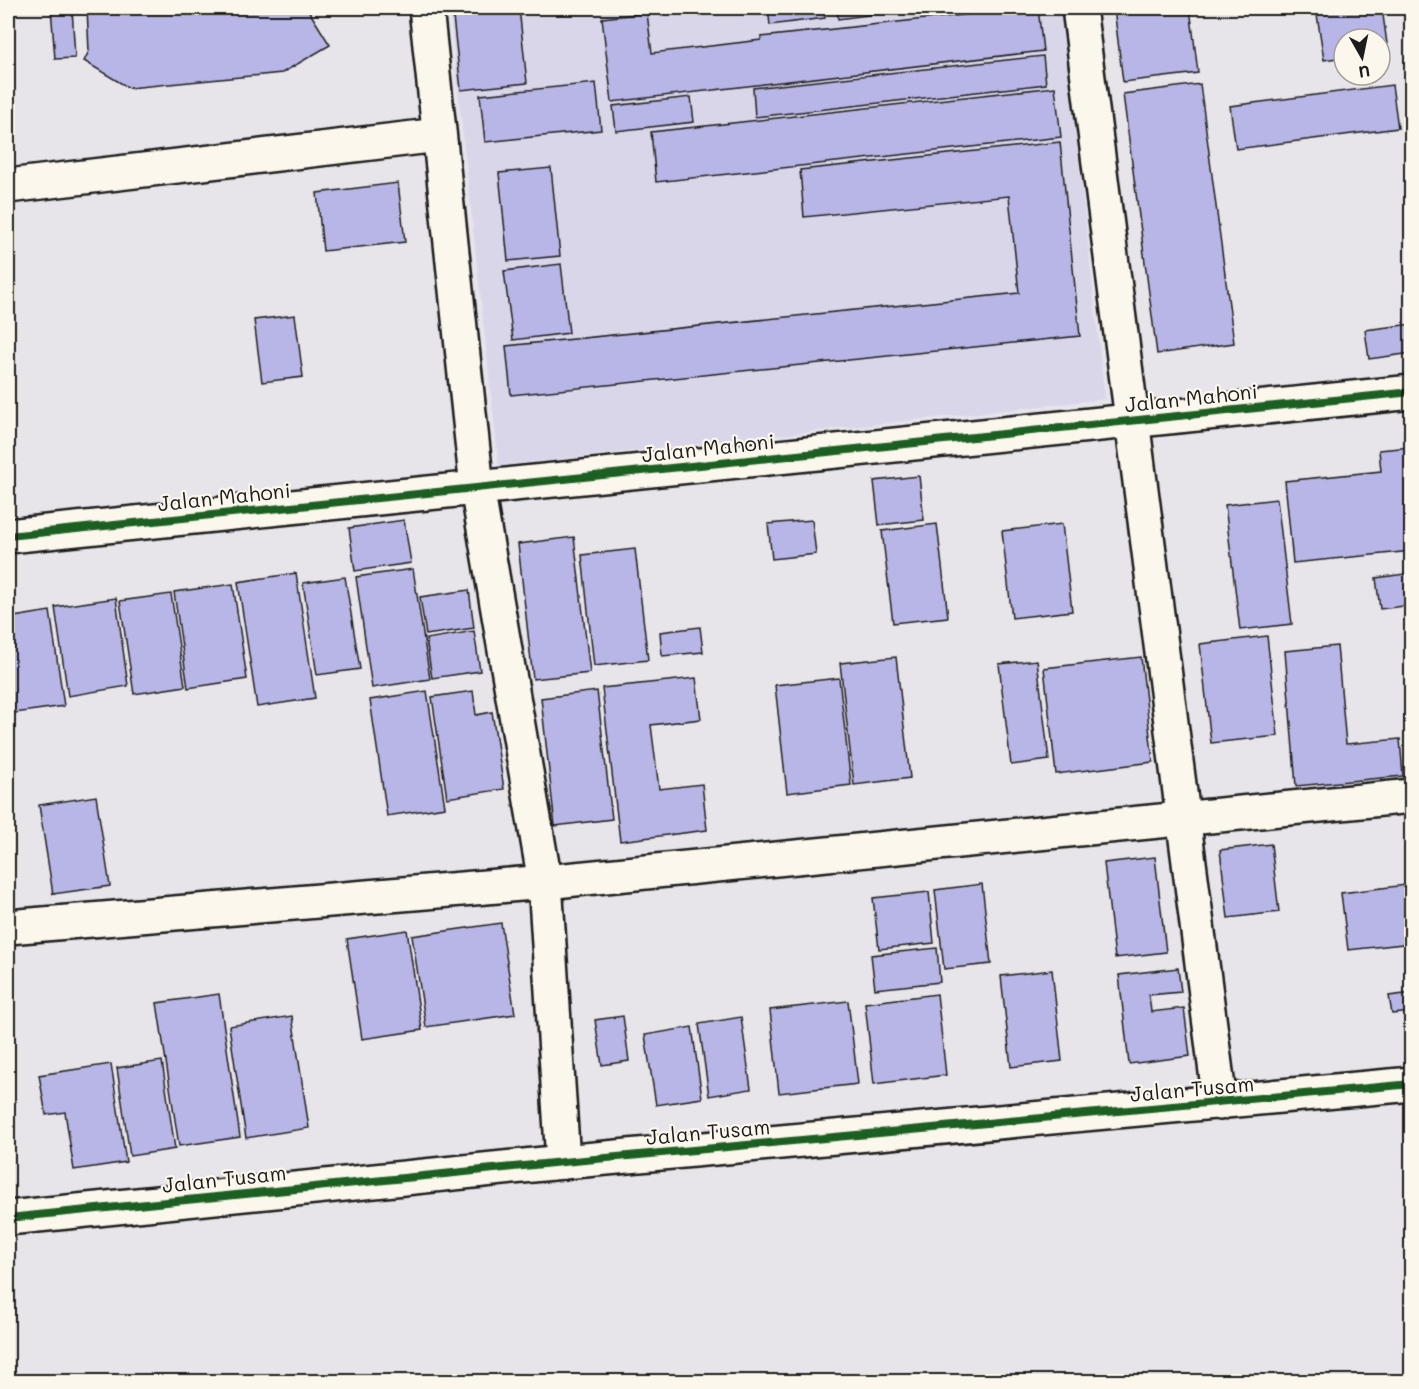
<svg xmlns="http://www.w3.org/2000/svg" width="1419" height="1389" viewBox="0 0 1419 1389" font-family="Mali,sans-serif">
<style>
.built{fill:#d9d6e9}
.building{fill:#b8b6e7;stroke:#1c1c1c;stroke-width:1.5}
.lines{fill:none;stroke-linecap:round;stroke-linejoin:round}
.minor-casing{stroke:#1c1c1c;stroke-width:38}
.minor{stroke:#fbf7ec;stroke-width:33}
.cycleway-casing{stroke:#fbf7ec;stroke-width:11}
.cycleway{stroke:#1b5e20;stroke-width:8}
.labels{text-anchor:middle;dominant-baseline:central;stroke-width:4.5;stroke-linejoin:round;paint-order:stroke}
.street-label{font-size:21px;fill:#1c1c1c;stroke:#fbf7ec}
</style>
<rect width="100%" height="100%" fill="#e7e4ea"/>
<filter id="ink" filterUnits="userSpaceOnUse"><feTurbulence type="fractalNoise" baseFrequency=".0167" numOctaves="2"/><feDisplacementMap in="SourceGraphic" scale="12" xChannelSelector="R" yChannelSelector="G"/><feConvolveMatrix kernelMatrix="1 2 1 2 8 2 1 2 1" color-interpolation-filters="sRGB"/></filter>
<g filter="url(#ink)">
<path class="built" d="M 449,8 L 1062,8 L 1105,399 L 499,466 Z"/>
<g class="building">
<path d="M 51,8 L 72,8 L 75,58 L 55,59 Z"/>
<path d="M 87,8 L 307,8 L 330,45 L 282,73 L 129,88 L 84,61 L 89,51 Z"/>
<path d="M 452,8 L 519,8 L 527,83 L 461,90 Z"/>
<path d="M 768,8 L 823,8 L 825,18 L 770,25 Z"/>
<path d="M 837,8 L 898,8 L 898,11 L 838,19 Z"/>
<path d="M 989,8 L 1038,8 L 1043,51 L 612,102 L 602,18 L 647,13 L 652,53 L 761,40 L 761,37 L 989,12 Z"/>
<path d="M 1114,8 L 1190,8 L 1198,73 L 1123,82 Z"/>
<path d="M 1316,8 L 1382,8 L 1388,51 L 1380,52 L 1380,39 L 1344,39 L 1344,57 L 1324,60 Z"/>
<path d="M 1043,56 L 1046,84 L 755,117 L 753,88 Z"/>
<path d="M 596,83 L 601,130 L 485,142 L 480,95 Z"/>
<path d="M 1200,84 L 1234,343 L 1157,354 L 1123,94 Z"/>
<path d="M 1392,85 L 1398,128 L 1236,149 L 1230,106 Z"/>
<path d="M 1055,87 L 1061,137 L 656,182 L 651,132 Z"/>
<path d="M 691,97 L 694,122 L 616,131 L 613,106 Z"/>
<path d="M 1060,142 L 1080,336 L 511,395 L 506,346 L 1019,293 L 1009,196 L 804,217 L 800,170 Z"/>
<path d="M 551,168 L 560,256 L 508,261 L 499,173 Z"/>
<path d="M 398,183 L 405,242 L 323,251 L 317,193 Z"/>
<path d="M 561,264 L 569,333 L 513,340 L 504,271 Z"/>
<path d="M 295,315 L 303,377 L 262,382 L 254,320 Z"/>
<path d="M 1412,324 L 1412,353 L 1369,359 L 1365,330 Z"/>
<path d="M 1411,447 L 1412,551 L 1293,563 L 1285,481 L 1381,471 L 1379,450 Z"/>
<path d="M 919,476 L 924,520 L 879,525 L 874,481 Z"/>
<path d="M 1277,499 L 1292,624 L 1240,630 L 1225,505 Z"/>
<path d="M 404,520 L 411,563 L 355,571 L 349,528 Z"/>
<path d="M 812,520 L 816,554 L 772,559 L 768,524 Z"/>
<path d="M 937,524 L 948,617 L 893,623 L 882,531 Z"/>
<path d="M 1062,524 L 1072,611 L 1012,618 L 1002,531 Z"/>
<path d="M 574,537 L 590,673 L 533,679 L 518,544 Z"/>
<path d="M 635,549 L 648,660 L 594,666 L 582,555 Z"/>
<path d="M 413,569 L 430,679 L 372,688 L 356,577 Z"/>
<path d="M 296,573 L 315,698 L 257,707 L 238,582 Z"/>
<path d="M 1412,573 L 1412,605 L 1380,609 L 1376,578 Z"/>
<path d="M 345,577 L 360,669 L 317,675 L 303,583 Z"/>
<path d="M 233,584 L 247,679 L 188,688 L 174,592 Z"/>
<path d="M 469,590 L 474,628 L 426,635 L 420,597 Z"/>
<path d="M 171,594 L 185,686 L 134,694 L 120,601 Z"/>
<path d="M 116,598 L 128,686 L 68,696 L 55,607 Z"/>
<path d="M 50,611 L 64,706 L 8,714 L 8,618 Z"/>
<path d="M 700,627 L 703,652 L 662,656 L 660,632 Z"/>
<path d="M 474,631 L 480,671 L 432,678 L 426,639 Z"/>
<path d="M 1267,636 L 1278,736 L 1211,743 L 1200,644 Z"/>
<path d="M 1337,646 L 1346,744 L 1400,739 L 1403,776 L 1296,786 L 1285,651 Z"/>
<path d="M 896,657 L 910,778 L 854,785 L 840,663 Z"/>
<path d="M 1141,657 L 1153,762 L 1056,774 L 1044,668 Z"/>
<path d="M 1037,660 L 1049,760 L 1011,765 L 999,664 Z"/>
<path d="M 696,678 L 701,719 L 651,725 L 659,789 L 702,784 L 707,830 L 620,841 L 602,688 Z"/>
<path d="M 839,678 L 851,785 L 787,793 L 775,685 Z"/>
<path d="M 427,691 L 445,807 L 387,816 L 370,700 Z"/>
<path d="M 473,691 L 476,715 L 492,712 L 504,789 L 447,798 L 432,697 Z"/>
<path d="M 597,691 L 612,819 L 555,826 L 541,698 Z"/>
<path d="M 96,796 L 110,886 L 53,894 L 39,805 Z"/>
<path d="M 1271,844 L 1279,912 L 1228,918 L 1220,850 Z"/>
<path d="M 1155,857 L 1166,952 L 1115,958 L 1104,863 Z"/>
<path d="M 982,884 L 991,964 L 944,969 L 935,890 Z"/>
<path d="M 1406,885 L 1412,943 L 1348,950 L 1341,893 Z"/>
<path d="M 929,892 L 934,943 L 879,949 L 873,898 Z"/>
<path d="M 501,923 L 515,1014 L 426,1027 L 412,936 Z"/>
<path d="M 407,930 L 422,1030 L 362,1039 L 347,939 Z"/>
<path d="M 937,948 L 940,982 L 875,989 L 871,955 Z"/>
<path d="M 1178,968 L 1181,992 L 1149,995 L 1151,1012 L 1184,1008 L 1190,1056 L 1129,1064 L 1119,975 Z"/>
<path d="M 1052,970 L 1062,1061 L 1011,1067 L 1001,976 Z"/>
<path d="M 1412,993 L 1412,1012 L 1392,1014 L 1389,996 Z"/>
<path d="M 219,994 L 240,1137 L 179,1146 L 157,1003 Z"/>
<path d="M 937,994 L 946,1075 L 874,1084 L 865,1003 Z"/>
<path d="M 848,1001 L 858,1084 L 779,1093 L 770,1010 Z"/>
<path d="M 292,1016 L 309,1128 L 246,1138 L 229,1026 Z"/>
<path d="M 623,1016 L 629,1061 L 602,1065 L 595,1020 Z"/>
<path d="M 741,1017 L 751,1089 L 709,1096 L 699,1024 Z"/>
<path d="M 692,1027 L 702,1098 L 656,1105 L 645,1035 Z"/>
<path d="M 162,1061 L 175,1149 L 130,1156 L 117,1068 Z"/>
<path d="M 111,1064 L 126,1162 L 74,1170 L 65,1112 L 46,1115 L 39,1075 Z"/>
</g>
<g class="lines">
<g class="minor-casing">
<g id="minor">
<path d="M 426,8 L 477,488 L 545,882 L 563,1162"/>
<path d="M 1079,8 L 1220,1103"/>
<path d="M 8,186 L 439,135"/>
<path d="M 8,536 L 1412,392"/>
<path d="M 8,927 L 545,882 L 1412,796"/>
<path d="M 8,1218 L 563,1162 L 1412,1084"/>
</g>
</g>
<use href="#minor" class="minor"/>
<g class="cycleway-casing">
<g id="cycleway">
<path d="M 8,536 L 1412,392"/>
<path d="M 8,1218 L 563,1162 L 1412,1084"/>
</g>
</g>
<use href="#cycleway" class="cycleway"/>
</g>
</g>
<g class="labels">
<g class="street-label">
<text transform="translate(1191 397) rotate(-6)">Jalan Mahoni</text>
<text transform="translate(708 447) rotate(-6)">Jalan Mahoni</text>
<text transform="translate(224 496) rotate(-6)">Jalan Mahoni</text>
<text transform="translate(1192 1088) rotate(-5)">Jalan Tusam</text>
<text transform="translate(708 1131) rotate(-5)">Jalan Tusam</text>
<text transform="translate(224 1178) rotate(-6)">Jalan Tusam</text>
</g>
</g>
<rect width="1419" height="1389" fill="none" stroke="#fbf7ec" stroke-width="30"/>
<rect x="15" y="15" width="1389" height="1359" fill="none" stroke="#1c1c1c" stroke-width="2" filter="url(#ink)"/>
<g transform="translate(1362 57) rotate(171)"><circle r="28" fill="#fbf7ec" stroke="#a29f99" stroke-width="1.5"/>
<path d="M0-4.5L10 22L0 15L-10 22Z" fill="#1c1c1c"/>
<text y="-9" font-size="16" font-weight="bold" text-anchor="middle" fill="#1c1c1c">U</text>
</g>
</svg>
